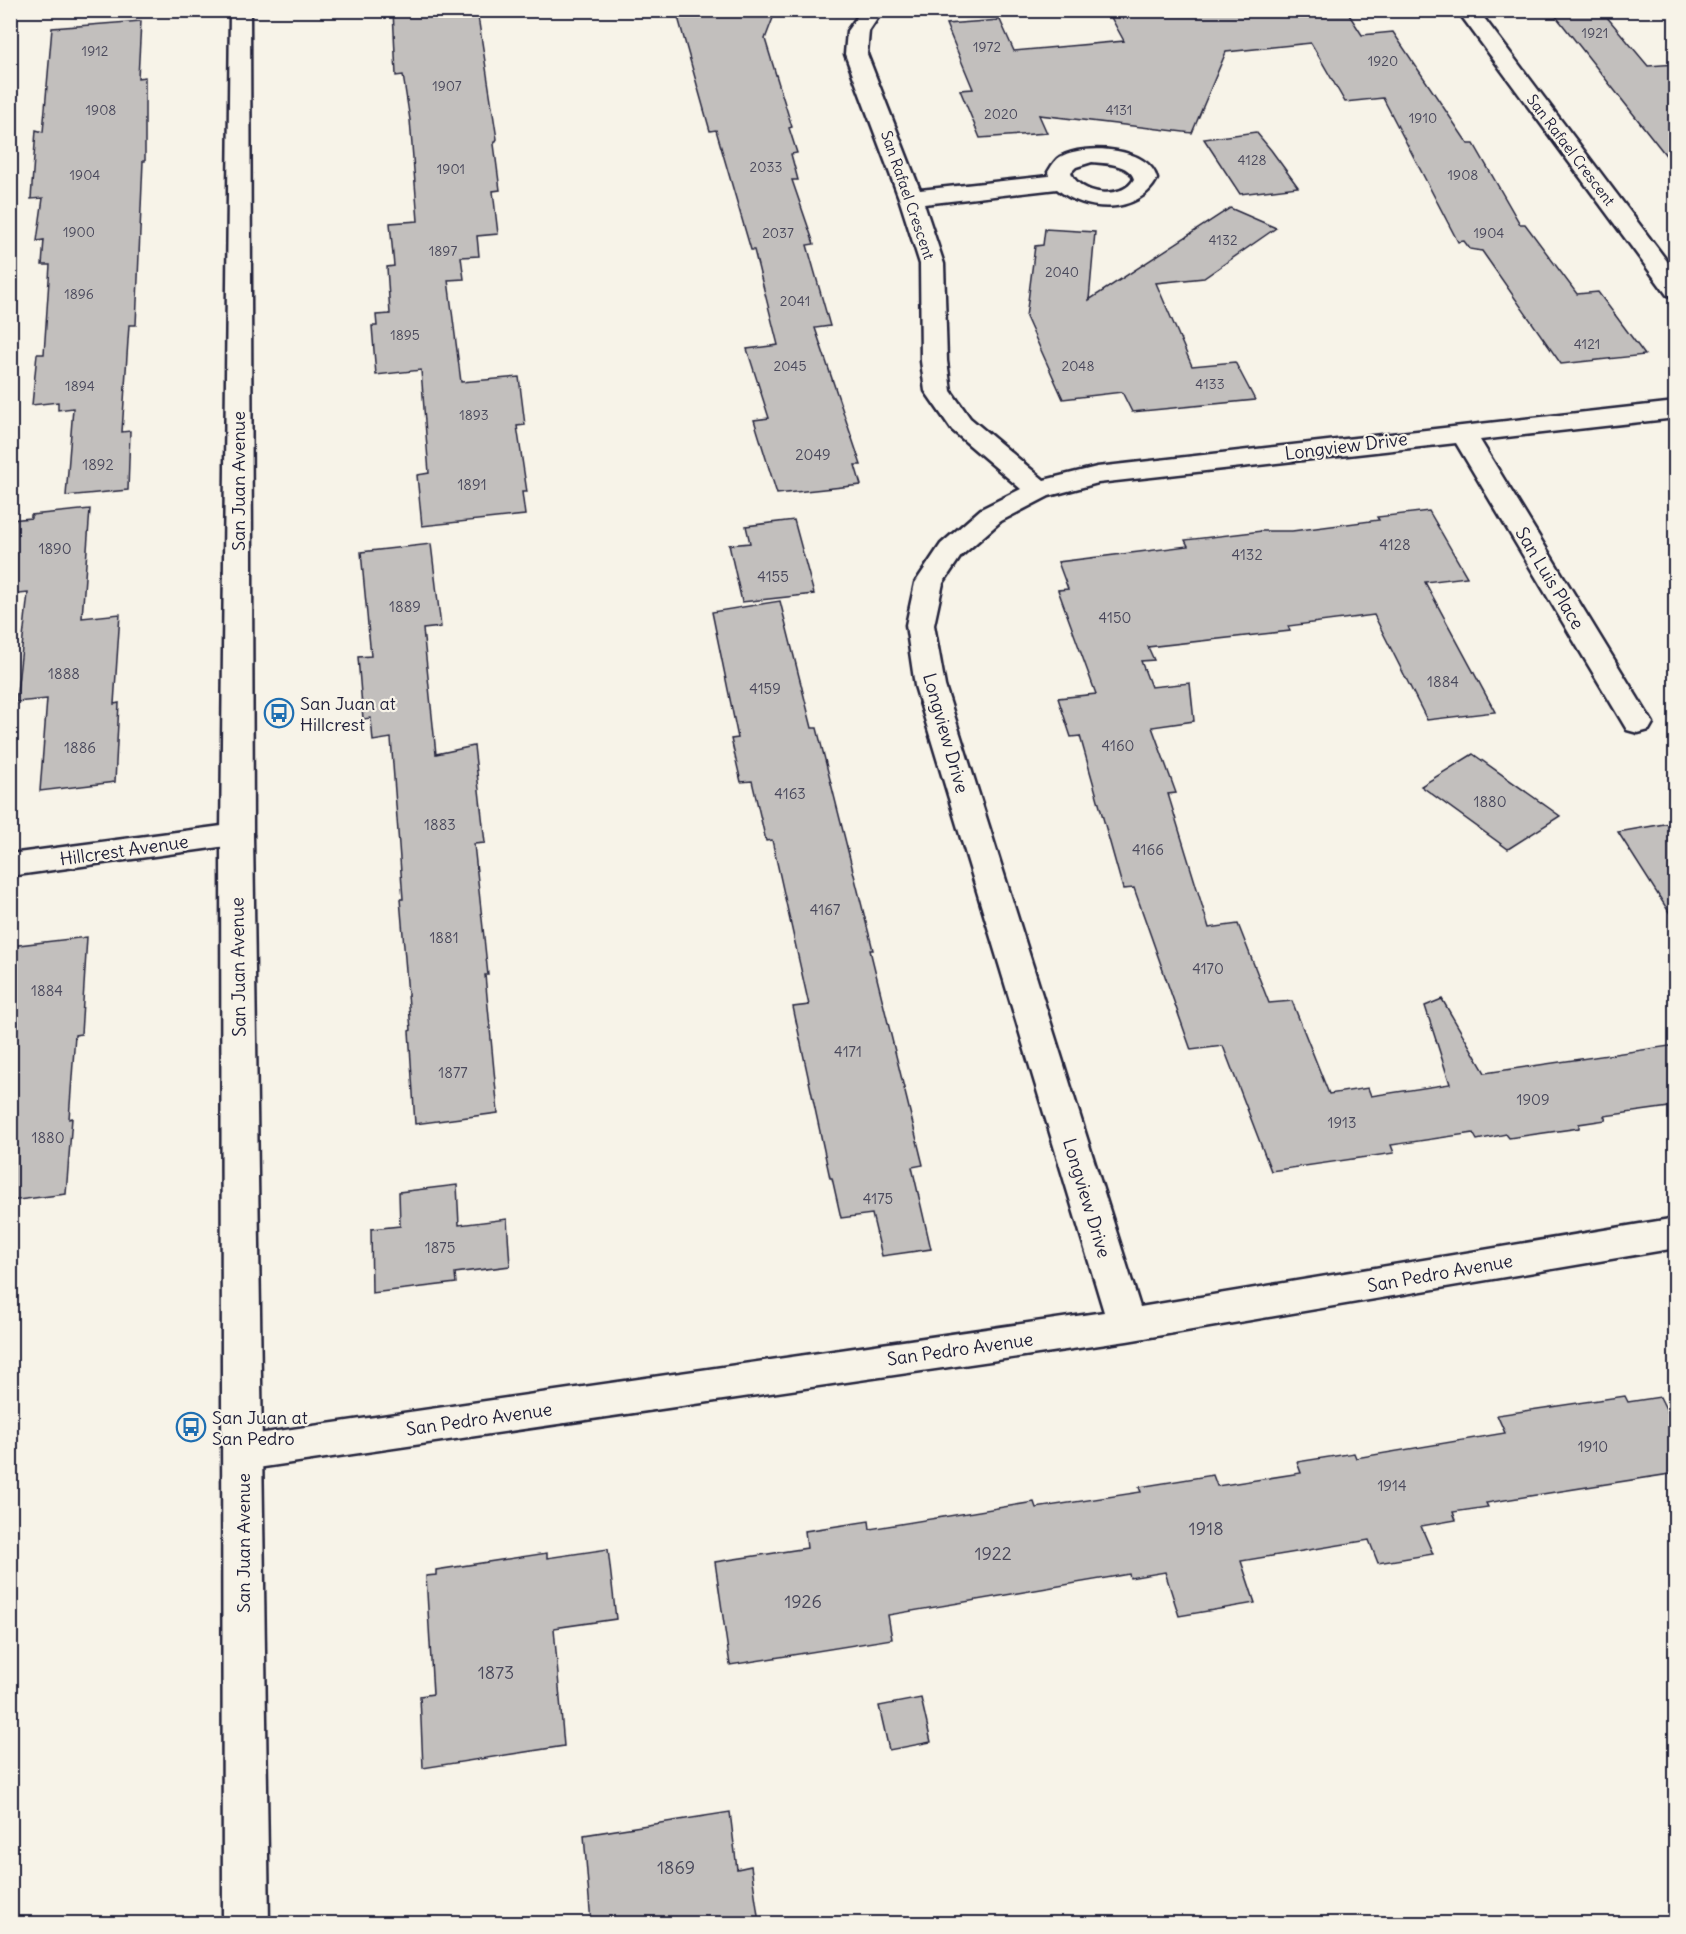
<svg xmlns="http://www.w3.org/2000/svg" width="1686" height="1934" viewBox="0 0 1686 1934" font-family="Delius,sans-serif">
<style>
.building{fill:#c2bfbd;stroke:#22223b;stroke-width:1.5}
.lines{fill:none;stroke-linecap:round;stroke-linejoin:round}
.minor-casing{stroke:#22223b;stroke-width:5}
.tertiary-casing{stroke:#22223b;stroke-width:5}
.minor{fill:#f7f3e8;fill-rule:evenodd}
.tertiary{fill:#f7f3e8;fill-rule:evenodd}
.labels{text-anchor:middle;dominant-baseline:central;stroke-width:4.5;stroke-linejoin:round;paint-order:stroke}
.far-number-label{font-size:14px;fill:#4a495c}
.far-street-label{font-size:15px;fill:#22223b;stroke:#f7f3e8}
.number-label{font-size:15px;fill:#4a495c}
.street-label{font-size:18px;fill:#22223b;stroke:#f7f3e8}
.poi-label{font-size:18px;fill:#22223b;stroke:#f7f3e8;text-anchor:start}
.near-number-label{font-size:18px;fill:#4a495c}
</style>
<rect width="100%" height="100%" fill="#f7f3e8"/>
<filter id="ink" filterUnits="userSpaceOnUse"><feTurbulence type="fractalNoise" baseFrequency=".0167" numOctaves="2"/><feDisplacementMap in="SourceGraphic" scale="12" xChannelSelector="R" yChannelSelector="G"/><feConvolveMatrix kernelMatrix="1 2 1 2 8 2 1 2 1" color-interpolation-filters="sRGB"/></filter>
<g filter="url(#ink)">
<g class="building">
<path d="M 393,10 L 477,10 L 497,139 L 494,144 L 500,190 L 493,191 L 498,234 L 477,236 L 479,256 L 461,257 L 464,279 L 448,280 L 461,382 L 519,377 L 525,425 L 517,426 L 527,492 L 522,492 L 525,515 L 422,526 L 417,475 L 429,473 L 421,370 L 376,375 L 372,326 L 377,326 L 376,315 L 390,314 L 387,267 L 394,266 L 390,223 L 418,221 L 410,120 L 403,75 L 396,76 Z"/>
<path d="M 676,10 L 776,10 L 765,39 L 792,127 L 789,128 L 797,153 L 791,154 L 798,180 L 792,180 L 814,244 L 807,245 L 830,326 L 815,328 L 861,465 L 855,465 L 861,485 L 777,494 L 754,420 L 769,418 L 747,349 L 778,345 L 754,250 L 751,250 L 716,130 L 710,131 Z"/>
<path d="M 1107,10 L 1346,10 L 1362,35 L 1393,32 L 1468,144 L 1474,144 L 1520,224 L 1525,224 L 1577,294 L 1598,292 L 1645,355 L 1561,364 L 1482,251 L 1470,249 L 1464,241 L 1458,242 L 1383,98 L 1345,102 L 1311,43 L 1226,52 L 1192,133 L 1039,115 L 1047,133 L 980,138 L 960,90 L 973,89 L 946,24 L 1000,20 L 1014,51 L 1124,41 Z"/>
<path d="M 1551,10 L 1601,10 L 1648,66 L 1676,64 L 1676,168 Z"/>
<path d="M 141,21 L 138,78 L 145,77 L 145,161 L 143,161 L 136,325 L 129,325 L 122,432 L 130,431 L 128,490 L 66,496 L 73,408 L 58,410 L 58,402 L 32,405 L 37,354 L 44,354 L 50,265 L 42,265 L 44,240 L 37,241 L 43,198 L 31,199 L 36,130 L 43,132 L 52,28 Z"/>
<path d="M 1256,132 L 1271,150 L 1298,187 L 1240,194 L 1204,139 Z"/>
<path d="M 1230,208 L 1276,228 L 1204,278 L 1156,283 L 1192,366 L 1235,362 L 1255,400 L 1132,412 L 1122,392 L 1063,399 L 1026,317 L 1035,246 L 1043,245 L 1045,229 L 1095,232 L 1089,300 Z"/>
<path d="M 90,509 L 82,618 L 120,614 L 114,704 L 119,703 L 115,782 L 40,791 L 47,699 L 16,702 L 28,593 L 10,595 L 10,520 L 31,518 L 31,515 Z"/>
<path d="M 1429,511 L 1467,577 L 1425,582 L 1495,712 L 1427,720 L 1374,615 L 1288,626 L 1290,631 L 1148,647 L 1154,660 L 1141,661 L 1151,687 L 1190,683 L 1194,721 L 1152,727 L 1176,793 L 1168,794 L 1209,928 L 1238,924 L 1269,1003 L 1292,1001 L 1329,1094 L 1368,1088 L 1371,1096 L 1450,1084 L 1425,1006 L 1442,999 L 1485,1073 L 1676,1045 L 1676,1106 L 1604,1116 L 1606,1120 L 1579,1124 L 1579,1128 L 1509,1138 L 1506,1134 L 1477,1140 L 1473,1133 L 1391,1145 L 1394,1153 L 1271,1171 L 1223,1046 L 1191,1050 L 1134,888 L 1123,889 L 1080,736 L 1071,737 L 1058,698 L 1096,694 L 1058,590 L 1068,589 L 1058,562 L 1188,546 L 1185,540 L 1262,531 L 1292,531 L 1379,520 L 1377,517 Z"/>
<path d="M 794,520 L 814,594 L 742,602 L 729,545 L 750,543 L 746,526 Z"/>
<path d="M 431,544 L 441,627 L 423,629 L 436,754 L 474,746 L 485,843 L 474,844 L 488,975 L 485,975 L 498,1113 L 415,1124 L 409,1031 L 411,1030 L 400,899 L 403,899 L 391,738 L 373,741 L 371,718 L 363,719 L 358,657 L 371,656 L 361,552 Z"/>
<path d="M 780,601 L 812,728 L 817,728 L 873,950 L 870,950 L 923,1165 L 912,1167 L 931,1249 L 882,1256 L 872,1214 L 841,1218 L 832,1178 L 830,1178 L 793,1007 L 809,1005 L 772,840 L 766,841 L 752,781 L 741,782 L 731,739 L 738,738 L 712,612 Z"/>
<path d="M 1473,754 L 1560,816 L 1508,849 L 1421,786 Z"/>
<path d="M 1676,822 L 1676,923 L 1618,832 Z"/>
<path d="M 87,937 L 81,1034 L 75,1035 L 69,1119 L 72,1118 L 66,1194 L 10,1201 L 10,946 Z"/>
<path d="M 457,1185 L 459,1225 L 507,1219 L 510,1266 L 455,1273 L 456,1283 L 372,1293 L 371,1229 L 400,1226 L 399,1192 Z"/>
<path d="M 1625,1396 L 1628,1402 L 1660,1397 L 1676,1429 L 1676,1473 L 1486,1503 L 1488,1507 L 1453,1512 L 1456,1520 L 1421,1526 L 1433,1554 L 1378,1563 L 1369,1540 L 1241,1561 L 1255,1603 L 1179,1616 L 1165,1572 L 1130,1578 L 1129,1574 L 888,1615 L 892,1639 L 730,1665 L 715,1562 L 807,1548 L 805,1531 L 869,1521 L 870,1529 L 1034,1502 L 1036,1508 L 1141,1492 L 1139,1487 L 1213,1475 L 1217,1486 L 1301,1473 L 1297,1462 L 1354,1453 L 1356,1458 L 1505,1433 L 1497,1415 Z"/>
<path d="M 608,1549 L 616,1619 L 554,1628 L 564,1746 L 423,1768 L 420,1696 L 433,1694 L 426,1576 L 436,1575 L 436,1570 L 547,1553 L 547,1558 Z"/>
<path d="M 921,1698 L 931,1742 L 889,1750 L 879,1706 Z"/>
<path d="M 730,1812 L 737,1869 L 751,1866 L 759,1923 L 591,1923 L 584,1835 Z"/>
</g>
<g class="lines">
<g class="minor-casing">
<g id="minor">
<path d="M 862,10 L 883,10 L 869,31 L 867,54 L 920,190 L 1049,176 L 1048,172 C 1051,167 1055,160 1060,157 C 1085,143 1150,147 1157,179 C 1138,215 1086,213 1057,189 L 924,204 L 944,264 L 947,361 L 951,391 L 970,418 L 1044,480 L 1097,467 L 1676,402 L 1676,418 L 1480,440 L 1653,723 L 1649,730 L 1638,733 L 1627,730 L 1456,443 L 1098,483 L 1049,496 L 1001,521 L 961,556 L 943,583 L 934,625 L 945,686 L 1140,1307 L 1676,1218 L 1676,1248 L 1127,1341 L 243,1470 L 229,1465 L 223,1453 L 229,1441 L 243,1436 L 1104,1312 L 915,686 L 906,625 L 915,583 L 941,544 L 981,509 L 1021,489 L 952,430 L 925,391 L 921,361 L 920,264 L 899,198 L 845,54 L 847,31 ZM 1092,162 C 1105,163 1130,164 1134,179 C 1122,201 1078,195 1071,172 L 1076,167 Z"/>
<path d="M 1457,10 L 1478,10 L 1676,273 L 1676,297 L 1667,295 Z"/>
<path d="M 237,824 L 248,827 L 253,835 L 248,843 L 10,876 L 10,854 Z"/>
</g>
</g>
<g class="tertiary-casing">
<path id="tertiary" d="M 230,10 L 250,10 L 253,835 L 269,1924 L 223,1924 L 221,835 Z"/>
</g>
<use href="#minor" class="minor"/>
<use href="#tertiary" class="tertiary"/>
</g>
</g>
<defs>
<g id="bus-ring" transform="scale(1.5)"><circle r="9.5" fill="#f7f3e8" stroke="#1f6fb2" stroke-width="1.5"/><path d="M-5-6H5V4H4V6H2V4H-2V6H-4V4H-5ZM-3.5-4V0h7V-4ZM-3.5 1.2v1.5H-2V1.2ZM2 1.2v1.5H3.5V1.2Z" fill="#1f6fb2"/></g>
</defs>
<g fill-rule="evenodd">
<use href="#bus-ring" x="279" y="713"/>
<use href="#bus-ring" x="191" y="1427"/>
</g>
<g class="labels">
<g class="far-number-label">
<text x="1595" y="33">1921</text>
<text x="987" y="47">1972</text>
<text x="95" y="51">1912</text>
<text x="1383" y="61">1920</text>
<text x="447" y="86">1907</text>
<text x="101" y="110">1908</text>
<text x="1119" y="110">4131</text>
<text x="1001" y="114">2020</text>
<text x="1423" y="118">1910</text>
<text x="1252" y="160">4128</text>
<text x="766" y="167">2033</text>
<text x="451" y="169">1901</text>
<text x="85" y="175">1904</text>
<text x="1463" y="175">1908</text>
<text x="79" y="232">1900</text>
<text x="778" y="233">2037</text>
<text x="1489" y="233">1904</text>
<text x="1223" y="240">4132</text>
<text x="443" y="251">1897</text>
<text x="1062" y="272">2040</text>
<text x="79" y="294">1896</text>
<text x="795" y="301">2041</text>
<text x="405" y="335">1895</text>
<text x="1587" y="344">4121</text>
<text x="790" y="366">2045</text>
<text x="1078" y="366">2048</text>
<text x="1210" y="384">4133</text>
<text x="80" y="386">1894</text>
<text x="474" y="415">1893</text>
</g>
<g class="far-street-label">
<text transform="translate(1571 150) rotate(53)">San Rafael Crescent</text>
<text transform="translate(908 195) rotate(71)">San Rafael Crescent</text>
</g>
<g class="number-label">
<text x="813" y="454">2049</text>
<text x="98" y="464">1892</text>
<text x="472" y="484">1891</text>
<text x="1395" y="544">4128</text>
<text x="55" y="548">1890</text>
<text x="1247" y="554">4132</text>
<text x="773" y="576">4155</text>
<text x="405" y="606">1889</text>
<text x="1115" y="617">4150</text>
<text x="64" y="673">1888</text>
<text x="1443" y="681">1884</text>
<text x="765" y="688">4159</text>
<text x="1118" y="745">4160</text>
<text x="80" y="747">1886</text>
<text x="790" y="793">4163</text>
<text x="1490" y="801">1880</text>
<text x="440" y="824">1883</text>
<text x="1148" y="849">4166</text>
<text x="825" y="909">4167</text>
<text x="444" y="937">1881</text>
<text x="1208" y="968">4170</text>
<text x="47" y="990">1884</text>
<text x="848" y="1051">4171</text>
<text x="453" y="1072">1877</text>
<text x="1533" y="1099">1909</text>
<text x="1342" y="1122">1913</text>
<text x="48" y="1137">1880</text>
<text x="878" y="1198">4175</text>
<text x="440" y="1247">1875</text>
<text x="1593" y="1446">1910</text>
<text x="1392" y="1485">1914</text>
</g>
<g class="street-label">
<text transform="translate(1346 446) rotate(-7)">Longview Drive</text>
<text transform="translate(238 481) rotate(-90)">San Juan Avenue</text>
<text transform="translate(1550 578) rotate(59)">San Luis Place</text>
<text transform="translate(946 733) rotate(74)">Longview Drive</text>
<text transform="translate(124 850) rotate(-8)">Hillcrest Avenue</text>
<text transform="translate(238 967) rotate(-91)">San Juan Avenue</text>
<text transform="translate(1087 1198) rotate(73)">Longview Drive</text>
<text transform="translate(1440 1273) rotate(-10)">San Pedro Avenue</text>
<text transform="translate(960 1349) rotate(-8)">San Pedro Avenue</text>
<text transform="translate(479 1419) rotate(-8)">San Pedro Avenue</text>
<text transform="translate(243 1543) rotate(-90)">San Juan Avenue</text>
</g>
<g class="poi-label">
<text x="300" y="703">San Juan at<tspan x="300" dy="21">Hillcrest</tspan></text>
<text x="212" y="1417">San Juan at<tspan x="212" dy="21">San Pedro</tspan></text>
</g>
<g class="near-number-label">
<text x="1206" y="1528">1918</text>
<text x="993" y="1553">1922</text>
<text x="803" y="1601">1926</text>
<text x="496" y="1672">1873</text>
<text x="676" y="1867">1869</text>
</g>
</g>
<rect width="1686" height="1934" fill="none" stroke="#f7f3e8" stroke-width="36"/>
<rect x="18" y="18" width="1650" height="1898" fill="none" stroke="#22223b" stroke-width="2" filter="url(#ink)"/>
</svg>
